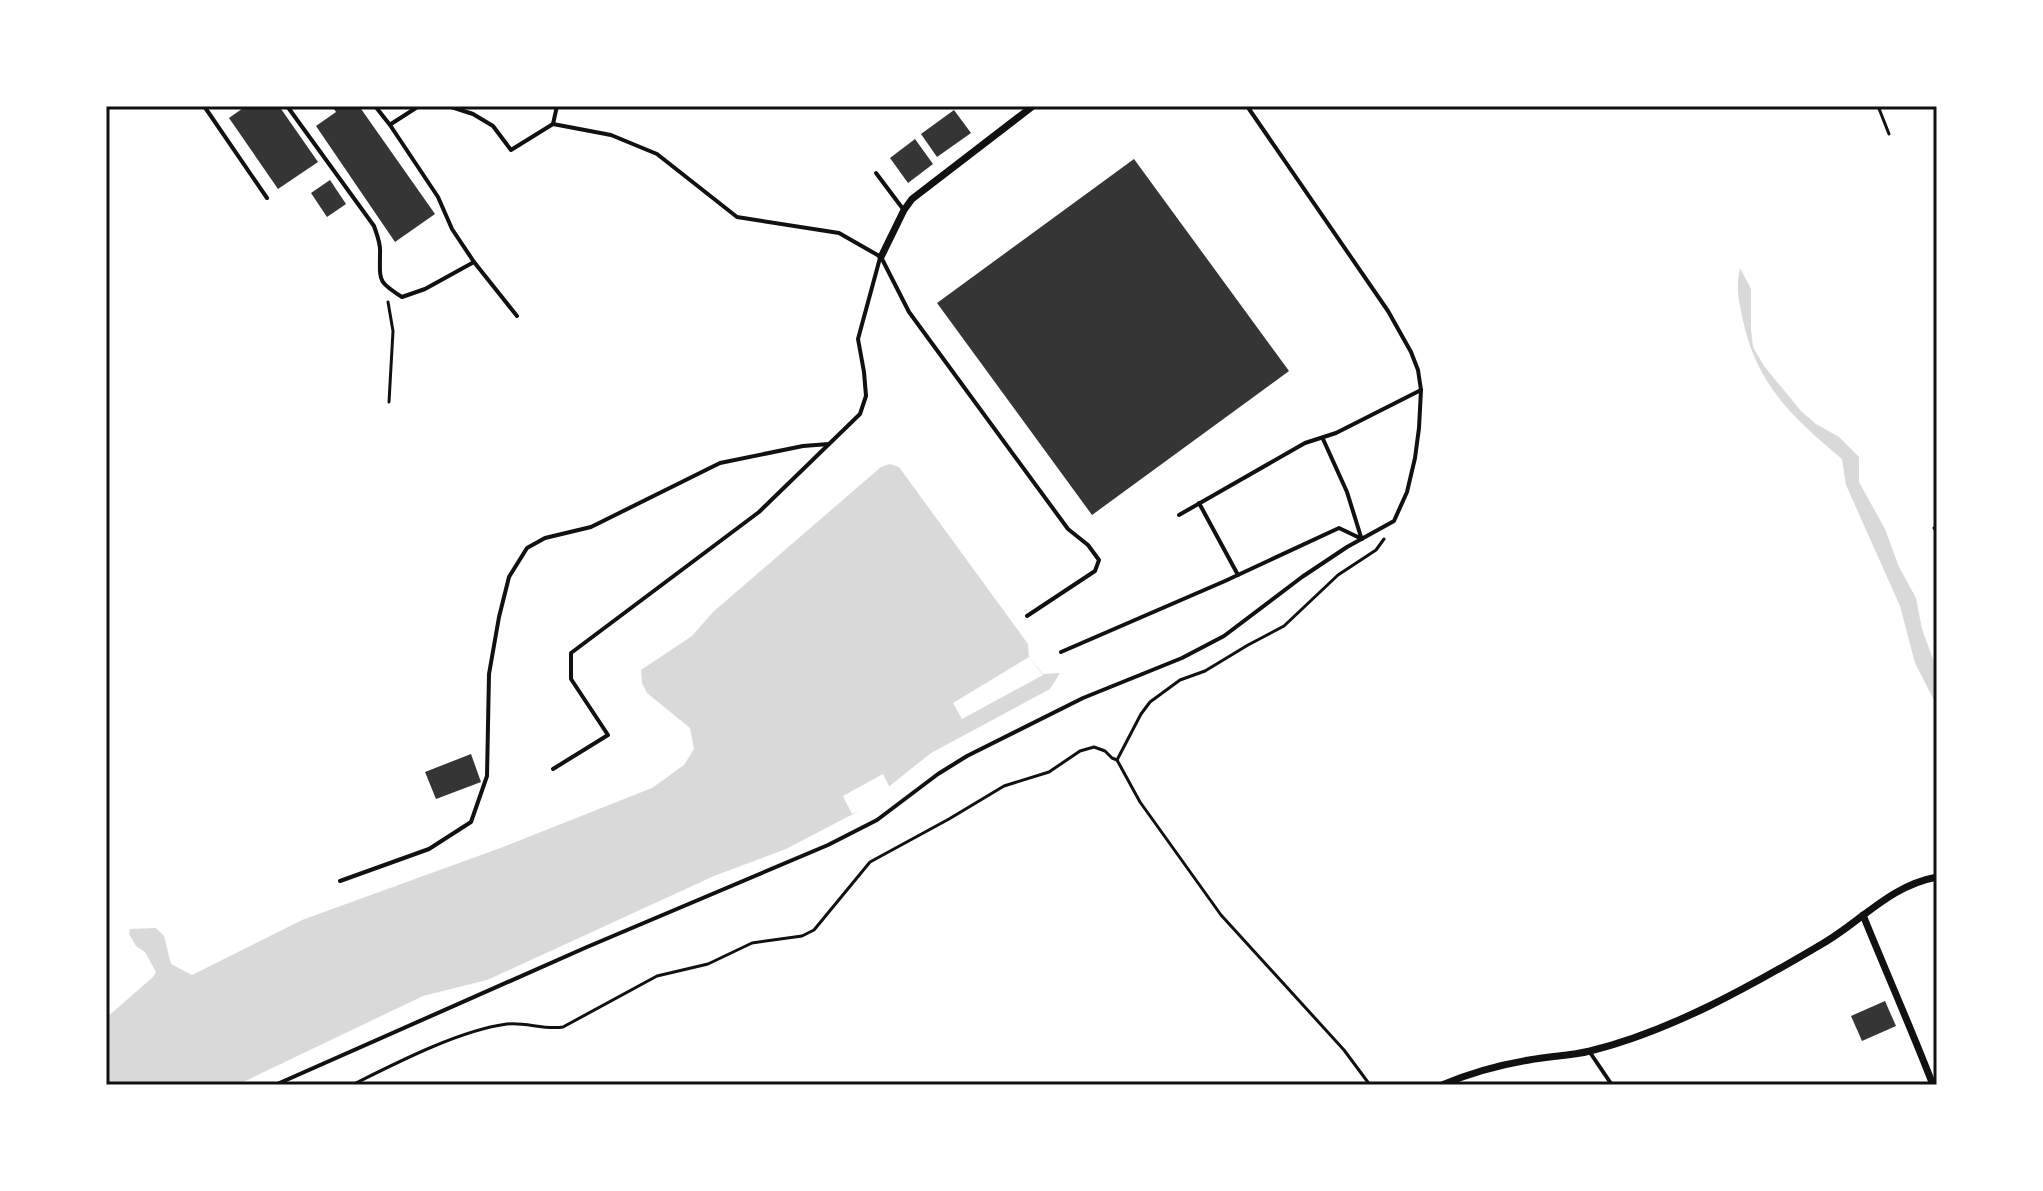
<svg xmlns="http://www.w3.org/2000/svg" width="2043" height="1191" viewBox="0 0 2043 1191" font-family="Manrope,sans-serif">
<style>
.water{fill:#d9d9d9}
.pier{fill:#fff}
.building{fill:#353535}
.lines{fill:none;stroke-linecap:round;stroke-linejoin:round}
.path{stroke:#111;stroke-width:3}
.service{stroke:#111;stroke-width:4}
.minor{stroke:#111;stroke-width:7}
.neatline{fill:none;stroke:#111;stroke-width:3}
</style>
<rect width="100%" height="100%" fill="#fff"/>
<g class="water">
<path d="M 1740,268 L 1751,289 L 1751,330 L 1753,347 L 1764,366 L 1801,411 L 1816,424 L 1839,437 L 1859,457 L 1859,482 L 1885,529 L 1899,567 L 1916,598 L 1922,629 L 1937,670 L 1937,706 L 1915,663 L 1900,606 L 1846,485 L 1842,459 C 1792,417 1755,383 1742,316 C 1738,296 1736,288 1740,268 Z"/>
<path d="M 890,464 L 899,467 L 1028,644 L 1029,657 L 1043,674 L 1060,673 L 1050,689 L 931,753 L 857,812 L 786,849 L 714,876 L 487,980 L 423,996 L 237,1085 L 106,1085 L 106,1018 L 153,977 L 156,972 L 145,952 L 136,946 L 129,934 L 130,929 L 156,928 L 164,936 L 171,964 L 192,975 L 302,920 L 503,847 L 652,788 L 684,765 L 694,749 L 690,728 L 647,693 L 642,683 L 641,670 L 692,636 L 713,612 L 881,467 Z"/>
</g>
<g class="pier">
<path d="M 1029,657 L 1043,675 L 962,719 L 953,703 Z"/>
<path d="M 883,774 L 891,790 L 874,804 L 852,814 L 843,796 Z"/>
</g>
<g class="building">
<path d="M 246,106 L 279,106 L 318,162 L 278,189 L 229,118 Z"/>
<path d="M 332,106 L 359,106 L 435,214 L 395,242 L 316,126 L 336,112 Z"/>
<path d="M 954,110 L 971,133 L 937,157 L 921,134 Z"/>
<path d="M 915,139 L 933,164 L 908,183 L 890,158 Z"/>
<path d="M 1134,159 L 1289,371 L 1092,515 L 937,303 Z"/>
<path d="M 330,180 L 346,204 L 327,217 L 311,193 Z"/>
<path d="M 471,754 L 481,782 L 436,799 L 425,772 Z"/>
<path d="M 1885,1001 L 1896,1026 L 1862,1041 L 1851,1016 Z"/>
</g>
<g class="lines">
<g class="path">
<path d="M 1878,106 L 1889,134"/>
<path d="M 388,302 L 393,331 L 389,402"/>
<path d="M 1937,527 L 1934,528 L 1937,532"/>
<path d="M 1117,760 L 1141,714 L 1150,702 L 1180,680 L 1205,671 L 1248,645 L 1284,626 L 1338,575 L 1376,550 L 1384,539"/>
<path d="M 352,1085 C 396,1063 460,1030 507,1024 C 526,1022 544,1030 563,1027 L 657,976 L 708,964 L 752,943 L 802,936 L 814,930 L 870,862 L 949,819 L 1004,786 L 1049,772 L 1080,751 L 1094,747 L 1105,751 L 1112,758 L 1117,760 L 1140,802 L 1221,915 L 1344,1050 L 1370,1085"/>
</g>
<g class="service">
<path d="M 204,106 L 267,198"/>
<path d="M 287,106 L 374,226 C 377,235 381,244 380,253 C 380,281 377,281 402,297 L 425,289 L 474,262"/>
<path d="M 375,106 L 390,125 L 438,197 L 452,229 L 474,262 L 517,316"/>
<path d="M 448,106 L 473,114 L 493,126 L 511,150 L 553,124 L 611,135 L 657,154 L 737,217 L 839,233 L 881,257 L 909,312 L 1068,529 L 1088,545 L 1099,560 L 1095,571 L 1027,616"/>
<path d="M 391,124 L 419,106"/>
<path d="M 553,124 L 557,106"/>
<path d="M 876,173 L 903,209"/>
<path d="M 1323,439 L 1347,492 L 1361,537"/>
<path d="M 1199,503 L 1238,575"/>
<path d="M 1179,515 L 1305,443 L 1336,433 L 1421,390"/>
<path d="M 1061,652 L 1225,581 L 1339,528 L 1362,539"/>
<path d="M 553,769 L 608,735 L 571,679 L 571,653 L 759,512 L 860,414 L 866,396 L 864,372 L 858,339 L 880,258"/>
<path d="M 340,881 L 429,849 L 471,822 L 487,776 L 489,674 L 499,617 L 509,577 L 527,548 L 545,538 L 591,527 L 720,463 L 803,446 L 829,444"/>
<path d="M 1589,1051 L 1612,1085"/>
<path d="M 275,1085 L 587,947 L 828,845 L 877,820 L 938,774 L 967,756 L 1083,698 L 1182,658 L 1224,636 L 1302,577 L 1347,547 L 1394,521 L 1407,492 L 1415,458 L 1419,428 L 1421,390 L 1418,370 L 1411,352 L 1388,311 L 1247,106"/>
</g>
<g class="minor">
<path d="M 881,257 L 904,210 L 912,199 L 1033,106"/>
<path d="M 1863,915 C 1886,972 1911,1028 1933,1085"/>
<path d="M 1442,1085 C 1470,1073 1499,1065 1529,1060 C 1549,1056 1570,1056 1590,1051 C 1671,1031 1751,986 1822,944 C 1862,921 1889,886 1937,877"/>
</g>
</g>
<rect width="2043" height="1191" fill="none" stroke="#ffffff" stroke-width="216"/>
<rect x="108" y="108" width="1827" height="975" class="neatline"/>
</svg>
